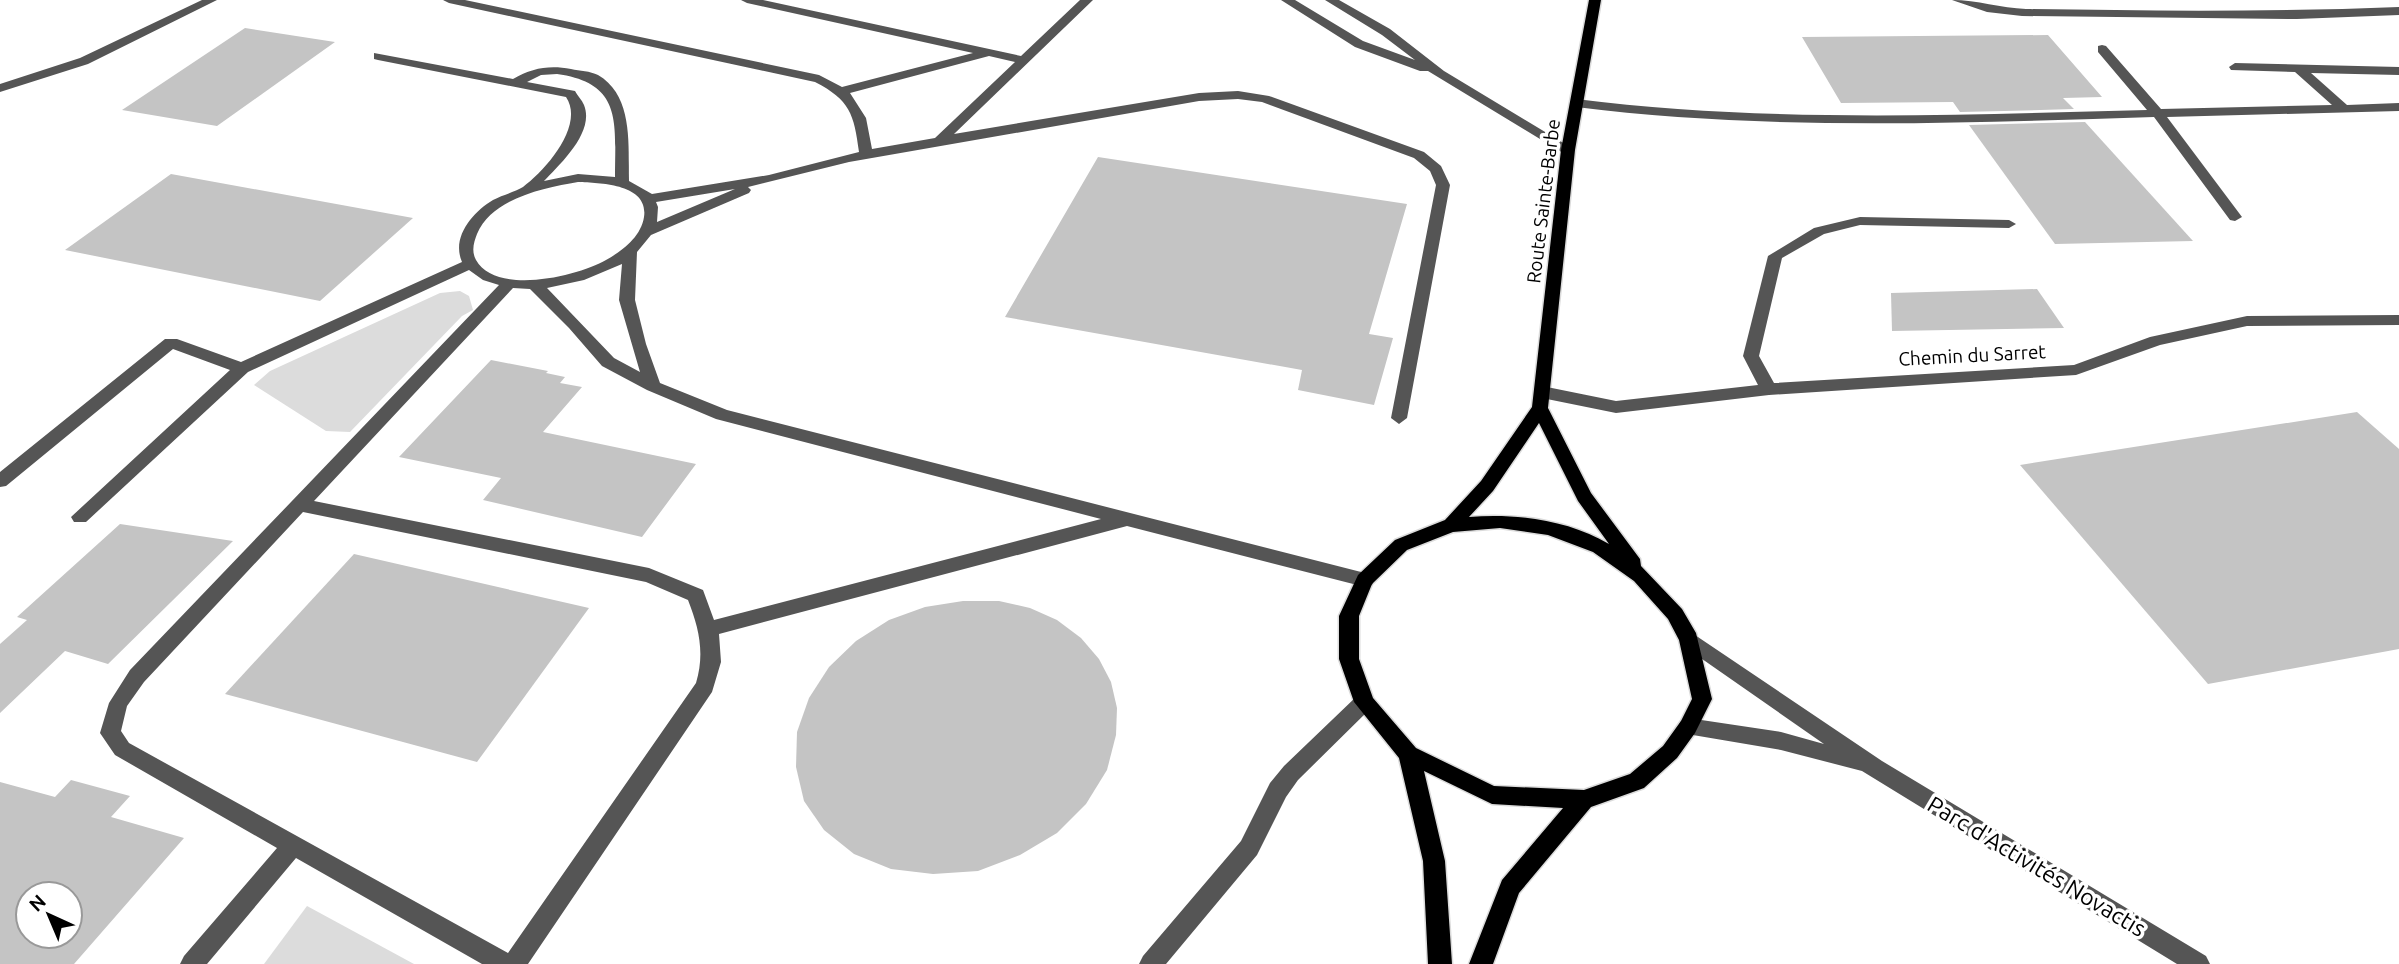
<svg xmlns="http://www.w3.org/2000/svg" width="2399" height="964" viewBox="0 0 2399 964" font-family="Ubuntu,sans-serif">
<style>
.green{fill:#dcdcdc}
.building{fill:#c4c4c4;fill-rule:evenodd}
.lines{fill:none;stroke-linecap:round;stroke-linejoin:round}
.major-casing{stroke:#dbdbdb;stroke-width:3}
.minor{fill:#555;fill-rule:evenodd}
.major{fill:#000;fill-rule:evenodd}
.labels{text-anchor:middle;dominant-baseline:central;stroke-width:7;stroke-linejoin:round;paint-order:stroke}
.street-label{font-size:19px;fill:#000;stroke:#fff}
.near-street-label{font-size:23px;fill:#000;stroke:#fff}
</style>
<rect width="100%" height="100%" fill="#fff"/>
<g class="green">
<path d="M 460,291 L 469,296 L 473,310 L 462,316 L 350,432 L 326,431 L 254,385 L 270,371 L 440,293 Z"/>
<path d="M 307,906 L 414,964 L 264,964 Z"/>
</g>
<g class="building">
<path d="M 245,28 L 335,42 L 217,126 L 122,110 Z"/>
<path d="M 2048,35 L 2102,97 L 2063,98 L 2074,109 L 2004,111 L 1960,112 L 1953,102 L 1841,103 L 1802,37 Z"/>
<path d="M 2085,122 L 2193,241 L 2055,244 L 1969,125 Z"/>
<path d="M 1098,157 L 1407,204 L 1369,334 L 1393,338 L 1374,405 L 1298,390 L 1302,370 L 1005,317 Z"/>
<path d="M 171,174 L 413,218 L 320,301 L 65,250 Z"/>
<path d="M 2037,289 L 2064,328 L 1892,331 L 1891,293 Z"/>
<path d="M 491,360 L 548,371 L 546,373 L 565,377 L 560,383 L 582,387 L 543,432 L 696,464 L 642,537 L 483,500 L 501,478 L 399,457 Z"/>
<path d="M 2357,412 L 2399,449 L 2399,649 L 2208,684 L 2020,465 Z"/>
<path d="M 120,524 L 233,541 L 108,664 L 65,651 L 0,713 L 0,644 L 27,620 L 17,617 Z"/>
<path d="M 354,554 L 589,608 L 477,762 L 225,694 Z"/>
<path d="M 963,601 L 999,601 L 1030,608 L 1057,620 L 1081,638 L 1099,659 L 1111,682 L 1117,708 L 1116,735 L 1107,770 L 1086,804 L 1057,833 L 1020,855 L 978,871 L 933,874 L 891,869 L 854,854 L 824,830 L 804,801 L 796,767 L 797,732 L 809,698 L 829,667 L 856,641 L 889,620 L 925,607 Z"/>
<path d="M 71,780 L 130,796 L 111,817 L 184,838 L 74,964 L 0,964 L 0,782 L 55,797 ZM 28,894 L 70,894 L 70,936 L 28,936 Z"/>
</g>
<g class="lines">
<g class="major-casing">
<path id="major" d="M 1589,0 L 1601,0 L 1575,150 L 1548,408 L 1591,493 L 1640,559 L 1641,566 L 1682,609 L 1696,633 L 1712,699 L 1695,733 L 1677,758 L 1644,788 L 1591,807 L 1519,893 L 1493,964 L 1469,964 L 1502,880 L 1563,808 L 1492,804 L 1424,771 L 1445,861 L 1452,964 L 1428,964 L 1423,861 L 1399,758 L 1354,702 L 1339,659 L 1339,616 L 1358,575 L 1395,540 L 1445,520 L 1481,481 L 1532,407 L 1561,150 ZM 1539,423 L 1578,501 L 1609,544 C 1568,520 1516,513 1469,517 L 1493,491 ZM 1500,528 L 1548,535 L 1593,552 L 1634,581 L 1668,619 L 1679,640 L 1692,699 L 1681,721 L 1663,746 L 1630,774 L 1584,790 L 1494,786 L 1416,748 L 1373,698 L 1359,659 L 1359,616 L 1372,584 L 1407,550 L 1453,532 Z"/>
</g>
<g class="minor">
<path d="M 202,0 L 217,0 L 88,64 L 0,92 L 0,84 L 80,58 Z"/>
<path d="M 443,0 L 465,0 L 819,75 L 842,87 L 973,53 L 747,3 L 741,0 L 763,0 L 1021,56 L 1080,0 L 1093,0 L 954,134 L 1199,93 L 1238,91 L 1269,96 L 1424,152 L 1441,166 L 1450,185 L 1407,418 L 1399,424 L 1391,418 L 1436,185 L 1430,171 L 1414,158 L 1262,102 L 1238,99 L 1199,101 L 849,162 L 748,187 L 751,190 L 749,193 L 651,235 L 637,252 L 635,300 L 646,344 L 660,383 L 727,410 L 1365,573 L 1372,575 L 1374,580 L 1372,585 L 1365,587 L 1127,526 L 719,634 L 721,662 L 712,692 L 528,964 L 482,964 L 296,858 L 207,964 L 180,964 L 184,956 L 277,848 L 115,755 L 100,733 L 109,703 L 130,670 L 499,285 L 483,280 L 469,270 L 248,372 L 86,522 L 74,522 L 71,517 L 230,370 L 173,349 L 6,486 L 0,487 L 0,472 L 165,339 L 177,339 L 241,362 L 462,262 C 451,237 473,212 493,200 C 502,195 515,192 523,187 C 546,170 585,125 566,97 L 378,60 L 374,59 L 374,53 L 513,79 C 532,68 549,65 571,69 C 580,71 590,71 598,75 C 634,96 628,146 629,181 L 652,194 L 769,175 L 859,152 C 854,114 850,100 815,82 L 449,3 ZM 989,56 L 1015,62 L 935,138 L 872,149 L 866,118 L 850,93 ZM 557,74 C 623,83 615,123 615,177 L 578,174 L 544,181 C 560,164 595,132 584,105 C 582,100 577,95 575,91 L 527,82 L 541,75 ZM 578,182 C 601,183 649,184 644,217 C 641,237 622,251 606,260 C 579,276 496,296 476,260 C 471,251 474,242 477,234 C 492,198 544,188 578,182 ZM 735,189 L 657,222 L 658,207 L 656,202 ZM 622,264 L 619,300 L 640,372 L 614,358 L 547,288 L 584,280 ZM 513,288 L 530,289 L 569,328 L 602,366 L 647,390 L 716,419 L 1101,519 L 714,620 L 703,590 L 649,568 L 314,501 ZM 303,512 L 646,582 L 688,600 C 699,628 705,653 696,683 L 508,953 L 129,743 L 121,731 L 127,706 L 144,682 Z"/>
<path d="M 1281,0 L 1295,0 L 1363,41 L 1415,60 L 1382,35 L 1325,0 L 1339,0 L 1390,29 L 1444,71 L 1575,150 L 1568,154 L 1563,153 L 1428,71 L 1420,71 L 1355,47 Z"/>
<path d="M 1952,0 C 1977,0 2001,8 2026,9 C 2150,11 2275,12 2399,7 L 2399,15 L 2297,19 L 2022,16 L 1987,12 Z"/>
<path d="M 2102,45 L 2106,46 L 2161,109 L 2332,105 L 2295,72 L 2231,70 L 2229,67 L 2235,63 L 2399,67 L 2399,75 L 2311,73 L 2347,105 L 2399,103 L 2399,111 L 2167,117 L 2242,217 L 2235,221 L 2230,220 L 2154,117 C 1961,123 1767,131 1576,107 L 1570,103 L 1576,99 C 1765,123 1957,115 2147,110 L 2098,52 L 2098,46 Z"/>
<path d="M 1860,217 L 2009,220 L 2016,224 L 2009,228 L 1860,225 L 1824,234 L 1782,258 L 1759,356 L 1774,383 L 2074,365 L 2150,337 L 2247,316 L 2399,315 L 2399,325 L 2247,326 L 2160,345 L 2076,375 L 1769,395 L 1616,413 L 1542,398 L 1534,392 L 1542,386 L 1616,401 L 1758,385 L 1743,356 L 1768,256 L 1814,228 Z"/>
<path d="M 1689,631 L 1882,761 L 2206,956 L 2210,964 L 2177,964 L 1862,771 L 1781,750 L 1681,733 L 1678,727 L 1681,721 L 1688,718 L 1781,732 L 1824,744 L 1682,645 L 1679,639 L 1682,633 Z"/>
<path d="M 1364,693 L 1371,696 L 1374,702 L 1371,708 L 1298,780 L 1286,797 L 1257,855 L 1166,964 L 1139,964 L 1143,956 L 1241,841 L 1270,783 L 1284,766 L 1357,696 Z"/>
</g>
<use href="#major" class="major"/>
</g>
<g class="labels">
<g class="street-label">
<text transform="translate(1543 201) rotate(-83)">Route Sainte-Barbe</text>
<text transform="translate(1972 355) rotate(-3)">Chemin du Sarret</text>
</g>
<g class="near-street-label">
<text transform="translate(2037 866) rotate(31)">Parc d'Activités Novactis</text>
</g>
</g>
<g transform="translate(49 915) rotate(316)"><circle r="33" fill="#ffffff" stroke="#999999" stroke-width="2"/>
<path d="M0-5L12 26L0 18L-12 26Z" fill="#000000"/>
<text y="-10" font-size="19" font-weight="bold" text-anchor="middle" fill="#000000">N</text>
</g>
</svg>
